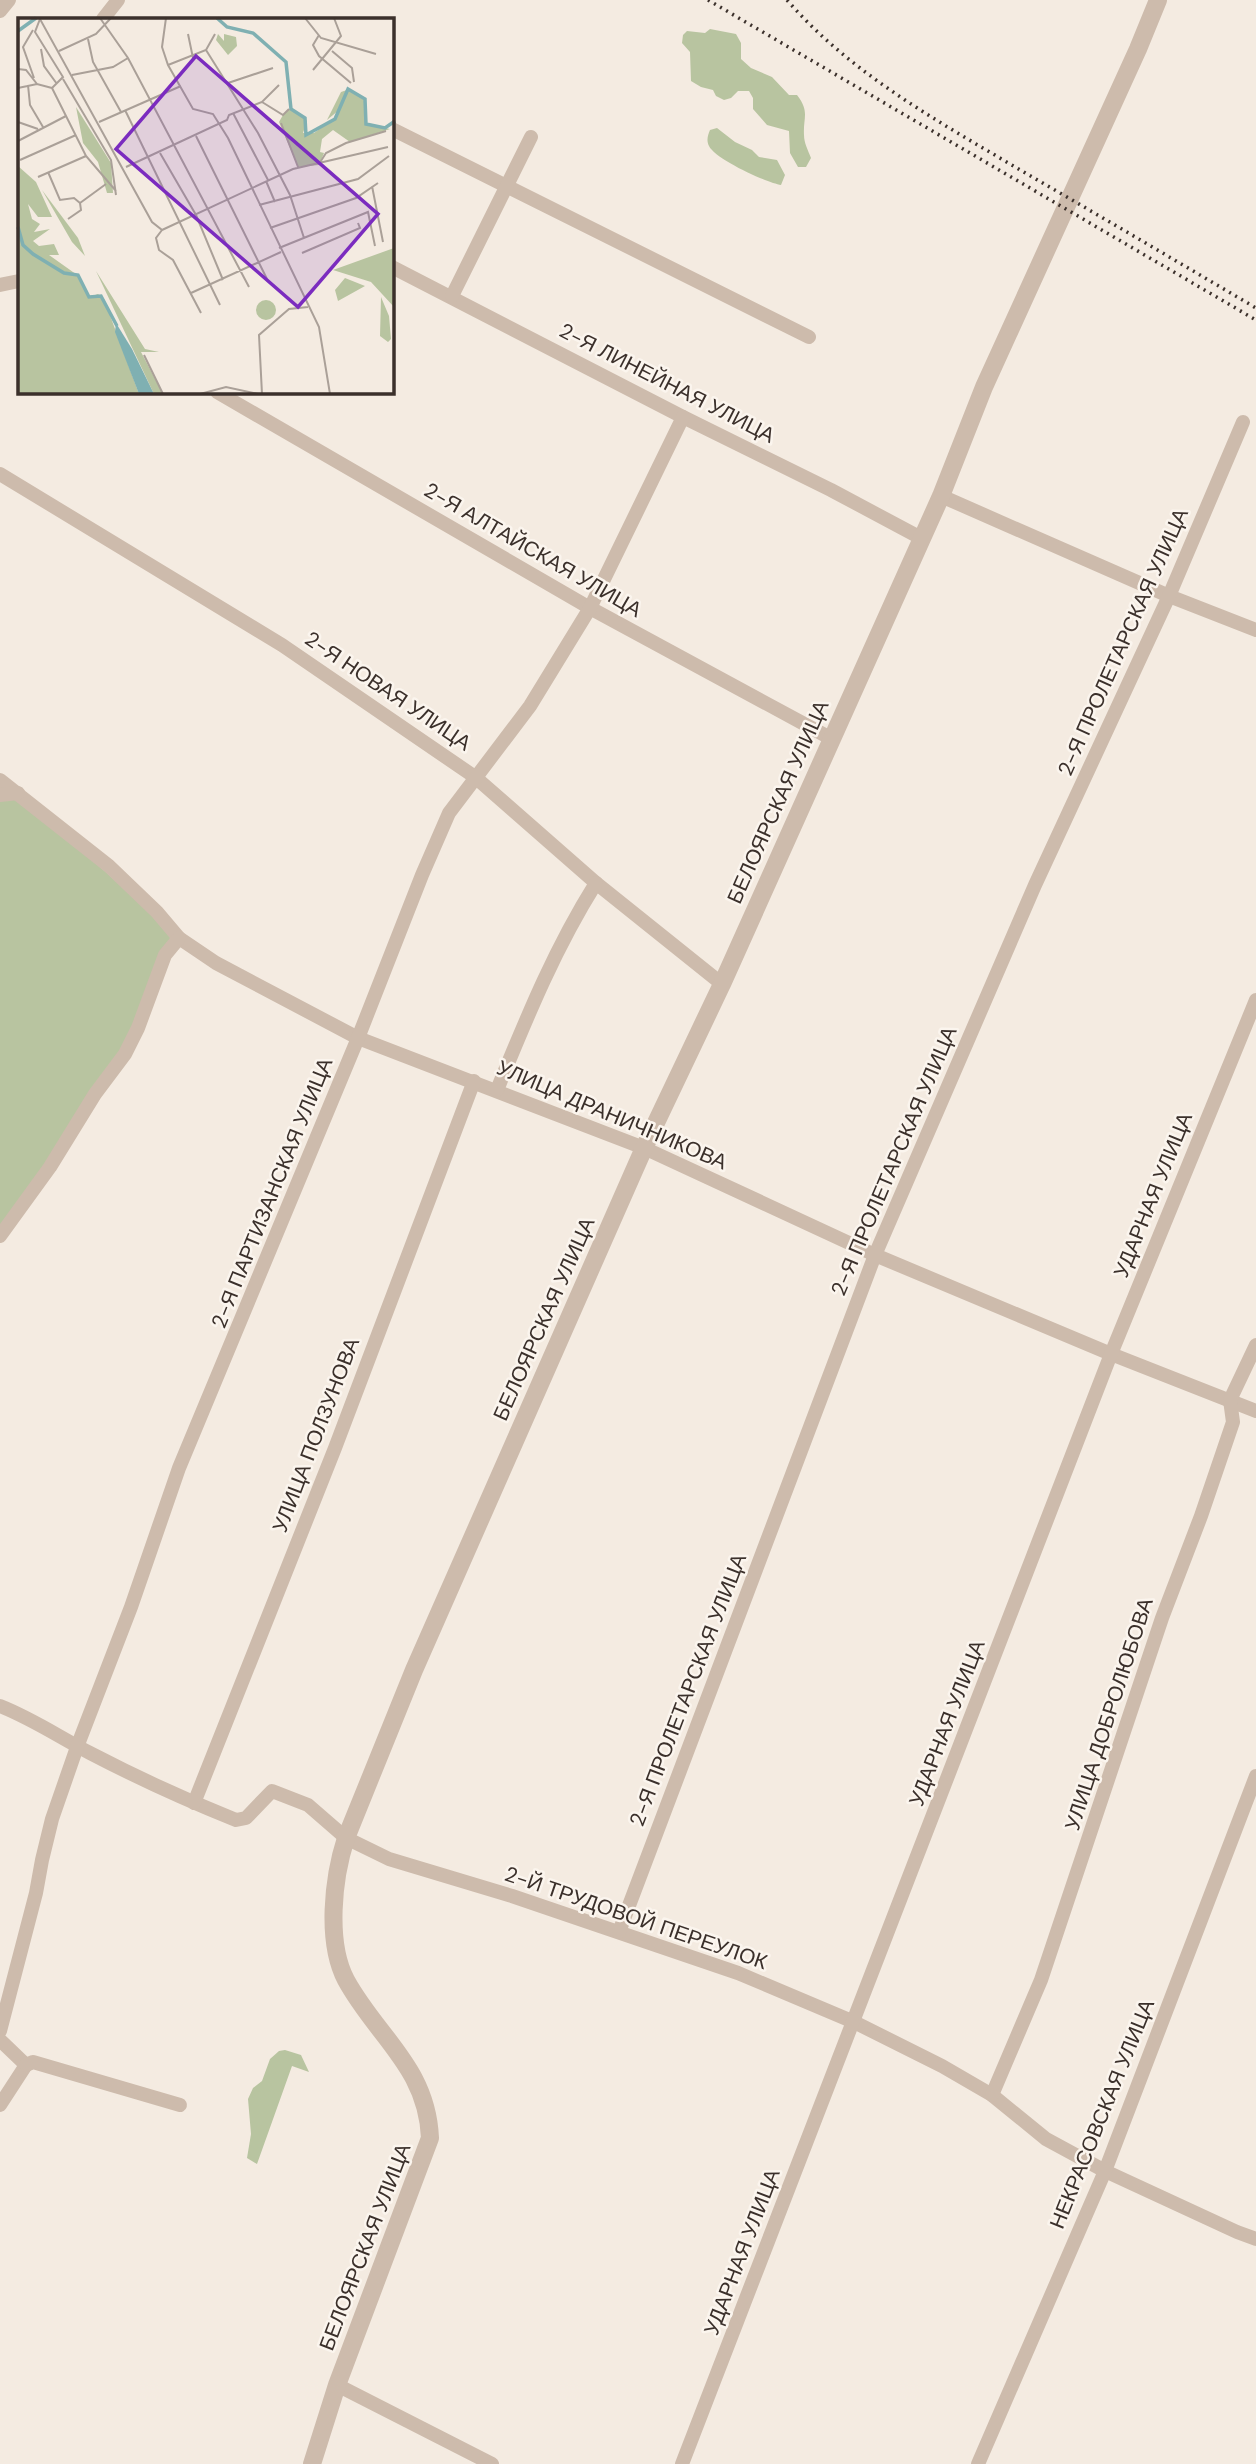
<svg xmlns="http://www.w3.org/2000/svg" width="1256" height="2464" viewBox="0 0 1256 2464" font-family="'DM Sans',sans-serif">
<style>
.green{fill:#b8c4a0}
.lines{fill:none;stroke-linecap:round;stroke-linejoin:round}
.minor{stroke:#cdbbac;stroke-width:14}
.tertiary{stroke:#cdbbac;stroke-width:18}
.rail{stroke:#3b302b;stroke-width:3.5;stroke-dasharray:2 5;stroke-linecap:butt}
.labels{text-anchor:middle;dominant-baseline:central;stroke-width:5;stroke-linejoin:round;paint-order:stroke}
.street-label{font-size:21px;fill:#3b302b;stroke:#fbf5ee}
.inset-river{fill:none;stroke:#7fb0b2;stroke-width:3.5}
.inset-road{fill:none;stroke:#aaa098;stroke-width:2}
.view{fill:#7b2cbf;fill-opacity:0.15;stroke:#7b2cbf;stroke-width:3.5}
.inset-edge{fill:none;stroke:#3b302b;stroke-width:3.5}
</style>
<rect width="100%" height="100%" fill="#f4ebe1"/>
<g class="green">
<path d="M 710,29 L 736,34 L 741,43 L 741,59 L 751,68 L 772,77 L 789,95 L 797,95 C 810,112 803,117 804,135 C 804,143 808,150 811,158 L 806,167 L 798,167 L 790,153 L 789,131 L 767,125 L 753,109 L 753,98 L 749,91 L 738,91 L 731,98 L 724,100 L 716,96 L 713,90 L 701,87 L 691,81 L 690,52 L 682,43 L 683,35 L 687,31 L 705,33 Z"/>
<path d="M 717,128 L 735,142 L 752,150 L 759,157 L 777,160 L 785,175 L 781,185 C 767,183 715,159 709,146 C 706,140 708,135 710,130 Z"/>
<path d="M 18,793 L 179,938 L 138,1028 L 0,1237 L 0,795 Z"/>
<path d="M 285,2050 L 301,2055 L 309,2072 L 292,2066 L 257,2164 L 247,2158 L 251,2134 L 248,2099 L 253,2088 L 262,2081 L 270,2059 L 279,2051 Z"/>
</g>
<g class="lines">
<g class="minor">
<path d="M 0,11 L 9,0"/>
<path d="M 103,19 L 118,0"/>
<path d="M 392,129 L 809,337"/>
<path d="M 392,267 L 683,417 L 831,490 L 921,538"/>
<path d="M 0,285 L 19,281"/>
<path d="M 452,296 L 531,137"/>
<path d="M 217,392 L 590,608 L 832,739"/>
<path d="M 0,474 L 282,645 L 475,777 L 596,883 L 722,984"/>
<path d="M 941,496 L 1169,596 L 1256,630"/>
<path d="M 0,780 L 109,866 L 157,912 L 179,938 L 216,963 L 358,1038 L 644,1148 L 875,1255 L 1111,1354 L 1256,1411"/>
<path d="M 0,795 L 18,793"/>
<path d="M 497,1090 C 527,1017 554,950 596,883"/>
<path d="M 0,1236 L 50,1167 L 95,1094 L 125,1054 L 138,1028 L 165,955 L 179,938"/>
<path d="M 0,1706 C 33,1719 59,1737 90,1753 C 138,1778 186,1800 236,1820 L 246,1818 L 272,1791 L 308,1805 L 346,1838 L 389,1859 L 512,1896 L 738,1973 L 854,2022 L 942,2066 L 992,2095 L 1046,2139 L 1105,2171 L 1237,2232 L 1256,2239"/>
<path d="M 194,1803 L 335,1448 L 474,1081"/>
<path d="M 619,1932 L 875,1255 L 1035,885 L 1169,596 L 1243,422"/>
<path d="M 0,2031 L 36,1893 L 42,1860 L 52,1819 L 77,1747 L 131,1607 L 179,1468 L 358,1038 L 422,875 L 449,813 L 530,706 L 590,608 L 683,417"/>
<path d="M 0,2040 L 26,2065 L 0,2105"/>
<path d="M 26,2065 L 33,2062 L 180,2105"/>
<path d="M 992,2095 L 1041,1980 L 1162,1618 L 1201,1516 L 1233,1422 L 1230,1400 L 1256,1345"/>
<path d="M 337,2385 L 492,2464"/>
<path d="M 682,2464 L 1111,1354 L 1256,1000"/>
<path d="M 978,2464 L 1105,2171 L 1256,1776"/>
</g>
<path class="tertiary" d="M 312,2464 L 337,2385 L 430,2138 C 427,2067 377,2037 346,1980 C 326,1942 333,1878 346,1838 L 414,1670 L 644,1148 L 722,984 L 941,496 L 984,387 L 1138,49 L 1158,0"/>
<g class="rail">
<path d="M 708,0 L 1256,320"/>
<path d="M 787,0 C 851,74 939,122 1022,171 C 1100,216 1178,262 1256,308"/>
</g>
</g>
<g class="labels">
<g class="street-label">
<text transform="translate(667 383) rotate(27)">2-Я ЛИНЕЙНАЯ УЛИЦА</text>
<text transform="translate(533 550) rotate(30)">2-Я АЛТАЙСКАЯ УЛИЦА</text>
<text transform="translate(1123 642) rotate(-66)">2-Я ПРОЛЕТАРСКАЯ УЛИЦА</text>
<text transform="translate(388 691) rotate(34)">2-Я НОВАЯ УЛИЦА</text>
<text transform="translate(778 802) rotate(-66)">БЕЛОЯРСКАЯ УЛИЦА</text>
<text transform="translate(612 1115) rotate(23)">УЛИЦА ДРАНИЧНИКОВА</text>
<text transform="translate(894 1161) rotate(-67)">2-Я ПРОЛЕТАРСКАЯ УЛИЦА</text>
<text transform="translate(272 1193) rotate(-68)">2-Я ПАРТИЗАНСКАЯ УЛИЦА</text>
<text transform="translate(1153 1195) rotate(-68)">УДАРНАЯ УЛИЦА</text>
<text transform="translate(544 1319) rotate(-66)">БЕЛОЯРСКАЯ УЛИЦА</text>
<text transform="translate(316 1435) rotate(-69)">УЛИЦА ПОЛЗУНОВА</text>
<text transform="translate(688 1690) rotate(-69)">2-Я ПРОЛЕТАРСКАЯ УЛИЦА</text>
<text transform="translate(1109 1714) rotate(-72)">УЛИЦА ДОБРОЛЮБОВА</text>
<text transform="translate(947 1723) rotate(-69)">УДАРНАЯ УЛИЦА</text>
<text transform="translate(636 1918) rotate(19)">2-Й ТРУДОВОЙ ПЕРЕУЛОК</text>
<text transform="translate(1102 2114) rotate(-68)">НЕКРАСОВСКАЯ УЛИЦА</text>
<text transform="translate(365 2247) rotate(-69)">БЕЛОЯРСКАЯ УЛИЦА</text>
<text transform="translate(742 2252) rotate(-69)">УДАРНАЯ УЛИЦА</text>
</g>
</g>
<g transform="translate(18 18)">
<rect width="376" height="376" fill="#f4ebe1"/>
<path d="M 200,16 L 206,23 L 206,16 L 218,19 L 219,28 L 210,37 L 198,22 ZM 332,71 L 347,83 L 348,106 L 372,111 L 332,124 L 315,112 L 304,121 L 302,134 L 306,135 L 301,147 L 280,149 L 261,104 L 265,97 L 271,91 L 284,97 L 289,103 L 285,115 L 296,115 L 319,98 L 321,92 L 309,102 L 323,74 ZM 58,89 L 93,145 L 95,175 L 89,175 L 80,144 L 65,125 ZM 0,148 L 18,164 L 34,199 L 20,199 L 10,186 L 14,201 L 22,206 L 16,214 L 32,211 L 15,223 L 21,228 L 36,226 L 41,237 L 31,237 L 62,259 L 71,279 L 80,276 L 86,281 L 121,376 L 0,376 ZM 24,172 L 60,220 L 67,238 L 54,224 ZM 376,230 L 376,289 L 353,264 L 315,252 ZM 78,253 L 127,331 L 141,334 L 123,334 L 145,376 L 136,376 ZM 327,260 L 347,268 L 320,283 L 317,272 ZM 363,279 L 371,298 L 373,321 L 370,324 L 362,318 ZM238 292a10 10 0 1 1 20 0a10 10 0 1 1-20 0Z" fill="#b8c4a0"/>
<path d="M 98,305 L 114,331 L 136,376 L 121,376 L 97,314 Z" fill="#7fb0b2"/>
<path class="inset-river" d="M 199,0 L 209,9 L 235,15 L 268,44 L 273,91 L 287,100 L 288,117 L 317,101 L 330,71 L 347,81 L 348,106 L 367,110 L 377,103M 0,13 L 18,0M 0,209 L 5,227 L 15,236 L 46,255 L 60,257 L 71,279 L 83,278 L 99,308"/>
<path class="inset-road" d="M 82,0 L 110,40 L 231,269M 148,0 L 144,29 L 150,47 L 175,91 L 195,96 L 210,120 L 301,309 L 312,376M 287,0 L 303,20 L 358,36M 15,12 L 5,29 L 16,60M 170,16 L 175,40M 301,17 L 295,27 L 301,38 L 333,65M 70,21 L 75,44 L 103,94M 23,31 L 26,48 L 39,66M 188,32 L 240,115 L 272,177 L 286,220M 41,33 L 78,16 L 93,0M 314,33 L 334,50 L 336,64M 150,47 L 188,32 L 197,16M 0,51 L 8,52 L 19,66M 295,52 L 323,18 L 316,0M 54,57 L 95,49 L 110,40M 45,61 L 93,142 L 98,177M 210,65 L 255,50M 10,67 L 12,87 L 25,109M 0,70 L 19,66 L 34,70M 34,70 L 45,59 L 17,14 L 22,1 L 134,204 L 144,212 L 138,220 L 141,232 L 155,242 L 183,295M 34,70 L 68,138 L 98,173M 244,84 L 265,97 L 271,91M 107,92 L 202,287M 215,95 L 250,162M 0,104 L 20,111M 81,104 L 163,68M 263,105 L 280,149M 178,118 L 249,261M 0,123 L 48,98M 142,135 L 178,197 L 205,262M 2,142 L 58,117M 301,146 L 308,135 L 328,125 L 368,113M 108,149 L 209,102 L 211,97 L 244,84 L 261,67M 30,154 L 42,182 L 56,180 L 62,185 L 63,192 L 50,201M 20,159 L 68,138M 248,163 L 257,184M 354,168 L 365,224M 62,185 L 88,166M 241,187 L 340,161 L 371,138M 252,210 L 338,180 L 360,165M 144,212 L 275,151 L 370,129M 261,230 L 350,194 L 357,228M 284,235 L 342,210 L 340,205M 173,275 L 263,234M 126,337 L 145,376M 182,376 L 208,369 L 240,376M 244,376 L 241,317 L 271,291 L 290,289"/>
<path class="view" d="M 178,38 L 360,196 L 280,289 L 98,131 Z"/>
<rect width="376" height="376" class="inset-edge"/>
</g>
</svg>
